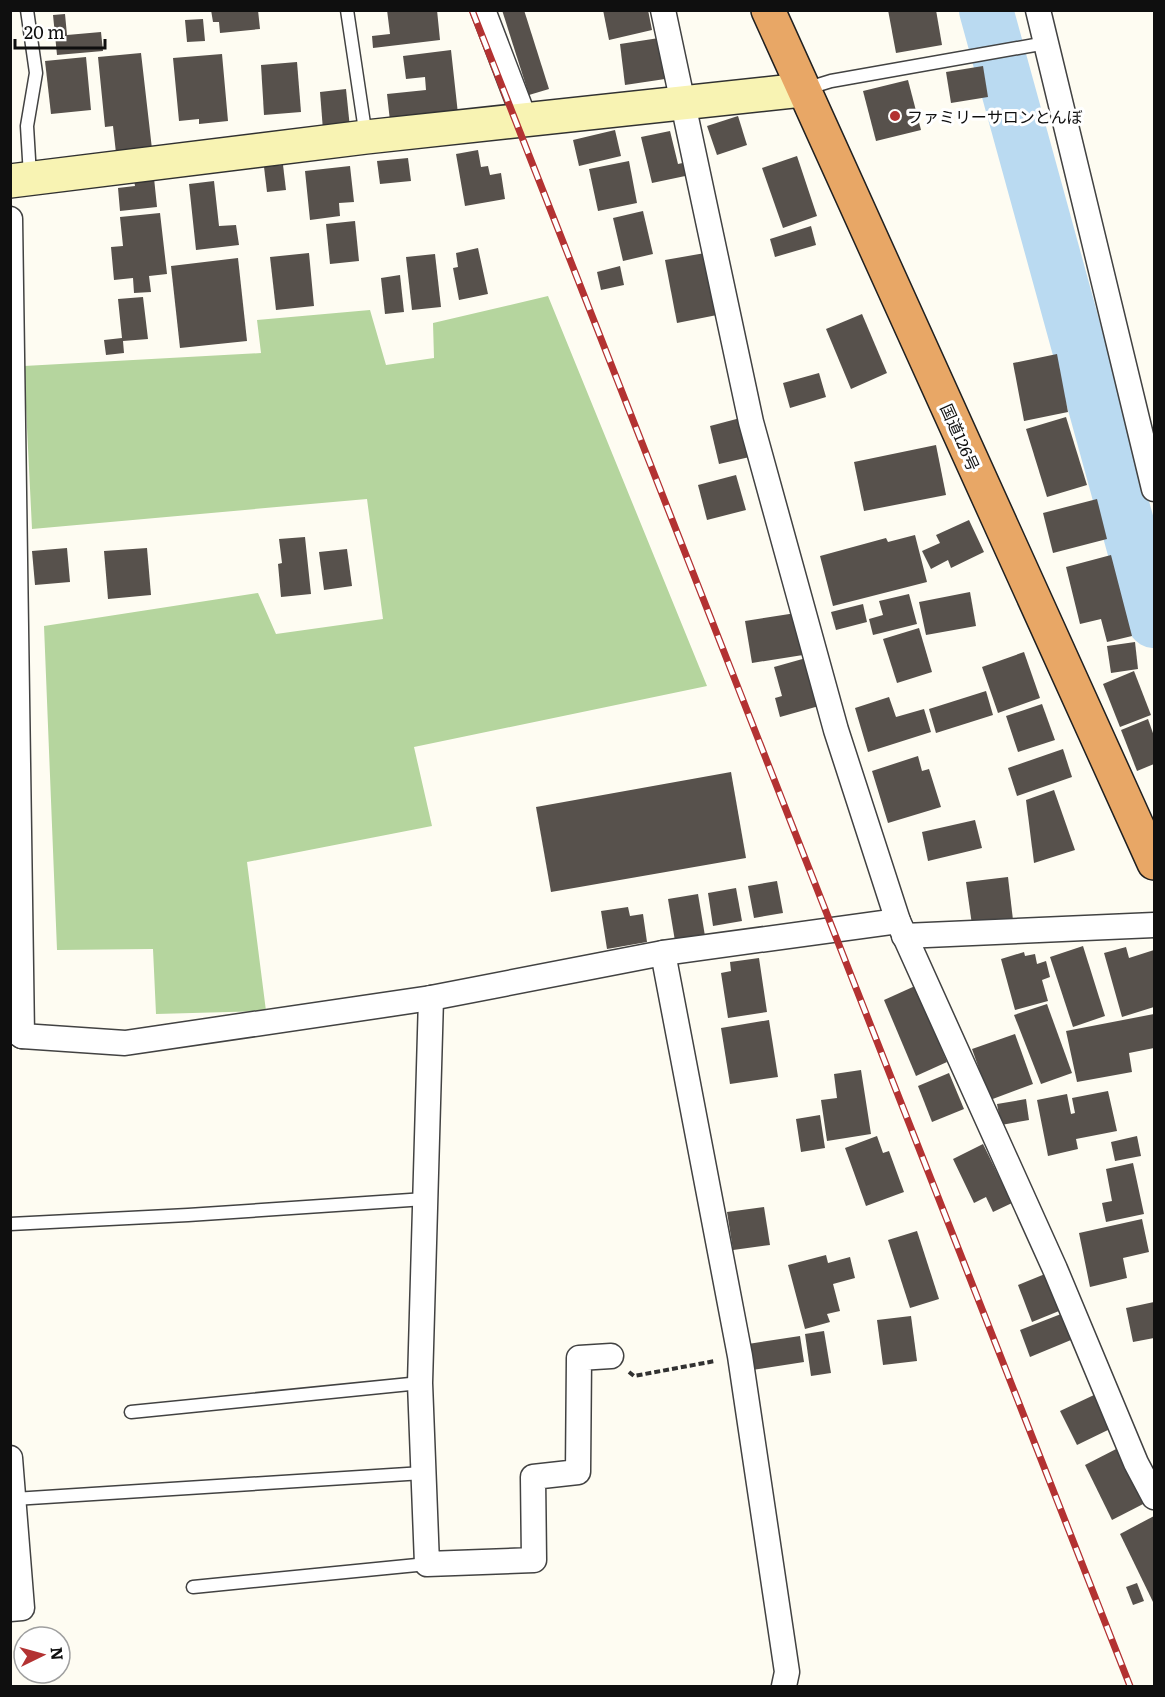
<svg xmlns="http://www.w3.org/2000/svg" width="1165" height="1697" viewBox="0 0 1165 1697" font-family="Literata,'Noto Sans JP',serif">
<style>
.forest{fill:#b5d59e}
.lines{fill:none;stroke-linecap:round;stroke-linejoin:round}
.river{stroke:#badaf1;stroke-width:54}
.building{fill:#57514c}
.lane-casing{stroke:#424242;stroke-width:15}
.street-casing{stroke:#424242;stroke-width:27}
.secondary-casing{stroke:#313131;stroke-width:36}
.highway-casing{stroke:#202020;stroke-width:36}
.path{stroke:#313131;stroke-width:4;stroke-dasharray:6 3;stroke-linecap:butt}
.lane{stroke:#fff;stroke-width:12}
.street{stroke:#fff;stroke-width:24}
.secondary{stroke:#f8f3b3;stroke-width:33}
.highway{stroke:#e8a766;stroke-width:33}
.rail-casing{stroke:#b33232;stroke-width:7}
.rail{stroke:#fff;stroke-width:4.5;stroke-dasharray:14;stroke-linecap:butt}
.poi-dot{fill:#b33232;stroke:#fff;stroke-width:2}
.labels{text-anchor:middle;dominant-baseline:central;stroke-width:6;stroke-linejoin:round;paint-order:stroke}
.poi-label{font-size:16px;fill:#0f0f0f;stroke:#fff;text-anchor:start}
.street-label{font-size:16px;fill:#0f0f0f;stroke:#fff}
</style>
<rect width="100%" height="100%" fill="#fefcf2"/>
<path class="forest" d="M 548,296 L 707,686 L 414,747 L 432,826 L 247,862 L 266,1011 L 156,1014 L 153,949 L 57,950 L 44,626 L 258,593 L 276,634 L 383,619 L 367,499 L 32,529 L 24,366 L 261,353 L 257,320 L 370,310 L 386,365 L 434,358 L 433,323 Z"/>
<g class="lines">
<path class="river" d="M 986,10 L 1154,621"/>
</g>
<g class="building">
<path d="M 211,10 L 258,10 L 260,29 L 220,33 L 219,22 L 213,22 Z"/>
<path d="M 387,10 L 437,10 L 440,40 L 373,48 L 372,36 L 390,34 Z"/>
<path d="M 502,10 L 524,10 L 549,89 L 529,95 Z"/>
<path d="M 603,10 L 648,10 L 652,30 L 609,40 Z"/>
<path d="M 888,10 L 936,10 L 942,45 L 896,53 Z"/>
<path d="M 65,14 L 67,35 L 101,32 L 103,51 L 57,55 L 53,15 Z"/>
<path d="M 203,19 L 205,41 L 187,42 L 185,20 Z"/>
<path d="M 659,38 L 665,79 L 625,85 L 620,44 Z"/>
<path d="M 451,50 L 458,114 L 390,121 L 387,94 L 426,90 L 425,77 L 406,79 L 403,56 Z"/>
<path d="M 141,53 L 152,149 L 116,153 L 113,126 L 105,127 L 98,57 Z"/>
<path d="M 222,54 L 228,121 L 199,124 L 199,119 L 179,121 L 173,58 Z"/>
<path d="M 86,57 L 91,110 L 51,114 L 45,61 Z"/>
<path d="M 297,62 L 301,112 L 264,115 L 261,65 Z"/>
<path d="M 983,66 L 988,97 L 951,103 L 946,72 Z"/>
<path d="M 908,80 L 921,130 L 876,141 L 863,91 Z"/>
<path d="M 346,89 L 350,128 L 323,130 L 320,92 Z"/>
<path d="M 738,116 L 747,145 L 717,155 L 707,126 Z"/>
<path d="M 615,130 L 621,156 L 579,166 L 573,140 Z"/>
<path d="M 670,131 L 678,164 L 687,162 L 690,175 L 652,183 L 641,137 Z"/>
<path d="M 478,150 L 481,167 L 488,166 L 490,175 L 501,173 L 505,199 L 465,206 L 456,154 Z"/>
<path d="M 797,156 L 817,216 L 783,228 L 762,168 Z"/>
<path d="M 408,158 L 411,181 L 380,184 L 377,161 Z"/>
<path d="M 629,161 L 637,203 L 598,211 L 589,169 Z"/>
<path d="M 283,165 L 286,190 L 267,192 L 264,167 Z"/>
<path d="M 350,166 L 354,202 L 339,203 L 340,216 L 310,220 L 305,171 Z"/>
<path d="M 154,178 L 157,207 L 120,211 L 118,188 L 135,186 L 134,180 Z"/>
<path d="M 214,181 L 219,226 L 236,225 L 239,245 L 196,250 L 189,184 Z"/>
<path d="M 643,211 L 653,254 L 623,261 L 613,218 Z"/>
<path d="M 160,213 L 167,274 L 149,276 L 151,292 L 134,293 L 133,278 L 114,280 L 111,247 L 123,246 L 120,217 Z"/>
<path d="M 355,221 L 359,261 L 330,264 L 326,224 Z"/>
<path d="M 811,226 L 816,245 L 775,257 L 770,239 Z"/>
<path d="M 478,248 L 488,294 L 459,300 L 453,268 L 458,267 L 456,253 Z"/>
<path d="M 309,253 L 314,306 L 276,310 L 270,257 Z"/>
<path d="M 705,253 L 717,315 L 677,323 L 665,260 Z"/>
<path d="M 435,254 L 441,307 L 412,310 L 406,257 Z"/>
<path d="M 238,258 L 247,341 L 180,348 L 171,266 Z"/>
<path d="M 620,266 L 624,285 L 601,290 L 597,272 Z"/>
<path d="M 400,275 L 404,312 L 385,314 L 381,278 Z"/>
<path d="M 143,297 L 148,339 L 123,341 L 124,353 L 106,355 L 104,340 L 122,338 L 118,299 Z"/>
<path d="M 862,314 L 887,373 L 851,389 L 826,329 Z"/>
<path d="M 1057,354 L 1068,412 L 1024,421 L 1013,363 Z"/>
<path d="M 819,373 L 826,397 L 790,408 L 783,383 Z"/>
<path d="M 744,417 L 754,456 L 719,464 L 710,426 Z"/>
<path d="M 1066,417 L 1087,485 L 1047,497 L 1026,429 Z"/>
<path d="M 936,445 L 946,495 L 864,511 L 854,462 Z"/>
<path d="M 736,475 L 746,510 L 707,520 L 698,485 Z"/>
<path d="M 1097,499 L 1107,539 L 1053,553 L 1043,513 Z"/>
<path d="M 969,520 L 984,552 L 951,568 L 948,560 L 931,569 L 922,551 L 940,543 L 936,535 Z"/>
<path d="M 915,535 L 927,582 L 833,606 L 820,556 L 886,538 L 888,542 Z"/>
<path d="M 305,537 L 311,594 L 281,597 L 278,564 L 282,563 L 279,539 Z"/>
<path d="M 67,548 L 70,582 L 35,585 L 32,551 Z"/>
<path d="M 147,548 L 151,595 L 108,599 L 104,551 Z"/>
<path d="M 347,549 L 352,586 L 324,590 L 319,552 Z"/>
<path d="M 1111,555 L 1132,636 L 1107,642 L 1101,619 L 1080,624 L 1066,567 Z"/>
<path d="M 970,592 L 976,626 L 926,635 L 919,602 Z"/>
<path d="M 909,594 L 917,624 L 873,635 L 869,619 L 883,615 L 879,601 Z"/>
<path d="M 863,604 L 867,622 L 836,630 L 831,612 Z"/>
<path d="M 796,613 L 803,655 L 752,663 L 745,621 Z"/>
<path d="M 919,628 L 932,672 L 897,683 L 883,639 Z"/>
<path d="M 1135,642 L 1138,669 L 1111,673 L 1107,646 Z"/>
<path d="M 1024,652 L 1040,698 L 998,713 L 982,667 Z"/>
<path d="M 806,658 L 819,706 L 780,717 L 775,698 L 782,696 L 774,667 Z"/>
<path d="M 1134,671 L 1151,715 L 1120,727 L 1103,684 Z"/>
<path d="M 986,691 L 993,715 L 936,733 L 929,709 Z"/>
<path d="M 889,697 L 896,717 L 924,709 L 931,732 L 868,752 L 855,708 Z"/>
<path d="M 1042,704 L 1055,740 L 1018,752 L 1006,716 Z"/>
<path d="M 1148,719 L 1154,736 L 1154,764 L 1137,771 L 1121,730 Z"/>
<path d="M 1063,749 L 1072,777 L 1017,796 L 1008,768 Z"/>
<path d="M 918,756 L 922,771 L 929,769 L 941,807 L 888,823 L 872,771 Z"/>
<path d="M 731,772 L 746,858 L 551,892 L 536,807 Z"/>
<path d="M 1054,790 L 1075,850 L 1034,863 L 1026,800 Z"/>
<path d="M 975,820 L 982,848 L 928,861 L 922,832 Z"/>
<path d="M 1008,877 L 1013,920 L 972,925 L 966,882 Z"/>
<path d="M 777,881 L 783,913 L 754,918 L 748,886 Z"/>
<path d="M 736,888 L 742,921 L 713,926 L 708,893 Z"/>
<path d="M 698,894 L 705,936 L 675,941 L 668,899 Z"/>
<path d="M 628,907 L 630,916 L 643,914 L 647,942 L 607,949 L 601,911 Z"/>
<path d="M 1083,946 L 1105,1016 L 1073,1027 L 1050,957 Z"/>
<path d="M 1126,947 L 1129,958 L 1154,950 L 1154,1007 L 1122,1017 L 1104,953 Z"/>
<path d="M 1024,952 L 1025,956 L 1035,954 L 1037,964 L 1046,961 L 1050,977 L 1042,980 L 1048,1001 L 1015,1010 L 1001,959 Z"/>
<path d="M 759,958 L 767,1012 L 728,1018 L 721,973 L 731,971 L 730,962 Z"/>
<path d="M 915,986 L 947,1062 L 916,1076 L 884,1000 Z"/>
<path d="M 1047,1004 L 1072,1073 L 1041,1084 L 1014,1015 Z"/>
<path d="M 1154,1014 L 1154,1048 L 1129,1053 L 1132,1072 L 1077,1082 L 1066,1031 Z"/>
<path d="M 769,1020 L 778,1077 L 730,1084 L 721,1028 Z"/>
<path d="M 1015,1034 L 1033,1084 L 990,1100 L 972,1049 Z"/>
<path d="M 861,1070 L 871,1134 L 827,1141 L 821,1100 L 837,1098 L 834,1074 Z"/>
<path d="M 949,1073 L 964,1109 L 932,1122 L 918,1086 Z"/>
<path d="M 1108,1091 L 1117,1131 L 1076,1139 L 1078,1149 L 1048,1156 L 1037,1100 L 1067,1094 L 1071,1114 L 1075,1113 L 1072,1098 Z"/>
<path d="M 1026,1099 L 1029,1120 L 1001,1125 L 997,1104 Z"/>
<path d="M 820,1115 L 825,1148 L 801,1152 L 796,1119 Z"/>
<path d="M 877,1136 L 883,1153 L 889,1151 L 904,1192 L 866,1206 L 845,1148 Z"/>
<path d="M 1137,1136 L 1141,1156 L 1115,1161 L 1111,1142 Z"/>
<path d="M 983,1144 L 1012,1203 L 993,1212 L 986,1197 L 974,1203 L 953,1159 Z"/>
<path d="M 1133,1163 L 1144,1214 L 1106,1222 L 1102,1203 L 1112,1201 L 1106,1169 Z"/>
<path d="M 764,1207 L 770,1245 L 733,1250 L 727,1212 Z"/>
<path d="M 1142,1219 L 1149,1252 L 1123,1258 L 1127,1278 L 1090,1287 L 1079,1233 Z"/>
<path d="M 917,1231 L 939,1299 L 910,1308 L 888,1240 Z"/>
<path d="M 826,1255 L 828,1263 L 850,1257 L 855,1278 L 833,1284 L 840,1311 L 827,1314 L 830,1322 L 805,1329 L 788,1265 Z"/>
<path d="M 1045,1274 L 1059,1311 L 1032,1322 L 1018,1285 Z"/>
<path d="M 1154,1302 L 1154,1338 L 1133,1342 L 1126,1308 Z"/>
<path d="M 1061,1314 L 1071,1340 L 1030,1357 L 1020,1330 Z"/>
<path d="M 911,1316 L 917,1361 L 883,1365 L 877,1320 Z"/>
<path d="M 824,1331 L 831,1373 L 811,1376 L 805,1334 Z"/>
<path d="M 800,1336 L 804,1362 L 752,1370 L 748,1344 Z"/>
<path d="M 1094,1395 L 1110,1429 L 1077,1445 L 1060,1411 Z"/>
<path d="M 1122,1446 L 1149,1501 L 1112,1520 L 1085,1465 Z"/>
<path d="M 1154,1516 L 1154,1604 L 1120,1534 Z"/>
<path d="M 1137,1583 L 1144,1601 L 1133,1605 L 1126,1587 Z"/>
</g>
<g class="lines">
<g class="lane-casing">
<g id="lane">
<path d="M 27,10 L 36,73 L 27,126 L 30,176"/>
<path d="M 347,10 L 366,137"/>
<path d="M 805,89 L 831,81 L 1046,43"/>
<path d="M 10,1224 L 188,1215 L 425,1199"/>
<path d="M 131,1412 L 420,1383"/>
<path d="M 14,1499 L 423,1473"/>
<path d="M 193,1587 L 427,1564"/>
</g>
</g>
<g class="street-casing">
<g id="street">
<path d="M 483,10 L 525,120"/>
<path d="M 663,10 L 751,422 L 836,730 L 898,921 L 1055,1269 L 1136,1463 L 1154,1497"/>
<path d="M 1038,10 L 1154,489"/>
<path d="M 10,219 L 22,1036"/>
<path d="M 904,936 L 1154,925"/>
<path d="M 663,953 L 740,1356 L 787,1672 L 784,1686"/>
<path d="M 431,998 L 420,1383 L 427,1564 L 534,1560 L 533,1477 L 578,1472 L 579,1358 L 611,1356"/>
<path d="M 10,1028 L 22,1036 L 125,1043 L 431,998 L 663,953 L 898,921"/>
<path d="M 10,1458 L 22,1608 L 10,1609"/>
</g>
</g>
<g class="secondary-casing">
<path id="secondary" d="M 10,181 L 366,137 L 802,90"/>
</g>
<g class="highway-casing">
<path id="highway" d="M 768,10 L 1154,863"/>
</g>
<path class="path" d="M 629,1372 L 634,1376 L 715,1361"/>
<use href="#lane" class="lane"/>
<use href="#street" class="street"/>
<use href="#secondary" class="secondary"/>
<use href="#highway" class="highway"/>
<g class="rail-casing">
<path id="rail" d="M 472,10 L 1130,1686"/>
</g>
<use href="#rail" class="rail"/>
</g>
<circle class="poi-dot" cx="895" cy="116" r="6"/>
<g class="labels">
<g class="poi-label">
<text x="907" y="116">ファミリーサロンとんぼ</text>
</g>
<g class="street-label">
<text transform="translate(961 437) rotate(66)">国道126号</text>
</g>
</g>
<rect width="1165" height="1697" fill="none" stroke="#0f0f0f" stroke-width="24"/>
<g transform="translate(42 1655) rotate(85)"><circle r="28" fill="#ffffff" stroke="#9f9f9f" stroke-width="1.5"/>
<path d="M0-4.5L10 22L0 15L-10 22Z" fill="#b33232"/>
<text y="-9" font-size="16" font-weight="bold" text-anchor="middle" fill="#0f0f0f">N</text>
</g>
<path d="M15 39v9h90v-9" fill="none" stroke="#0f0f0f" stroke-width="3"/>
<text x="24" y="39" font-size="18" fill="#0f0f0f" stroke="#ffffff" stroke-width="4.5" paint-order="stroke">20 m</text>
</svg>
